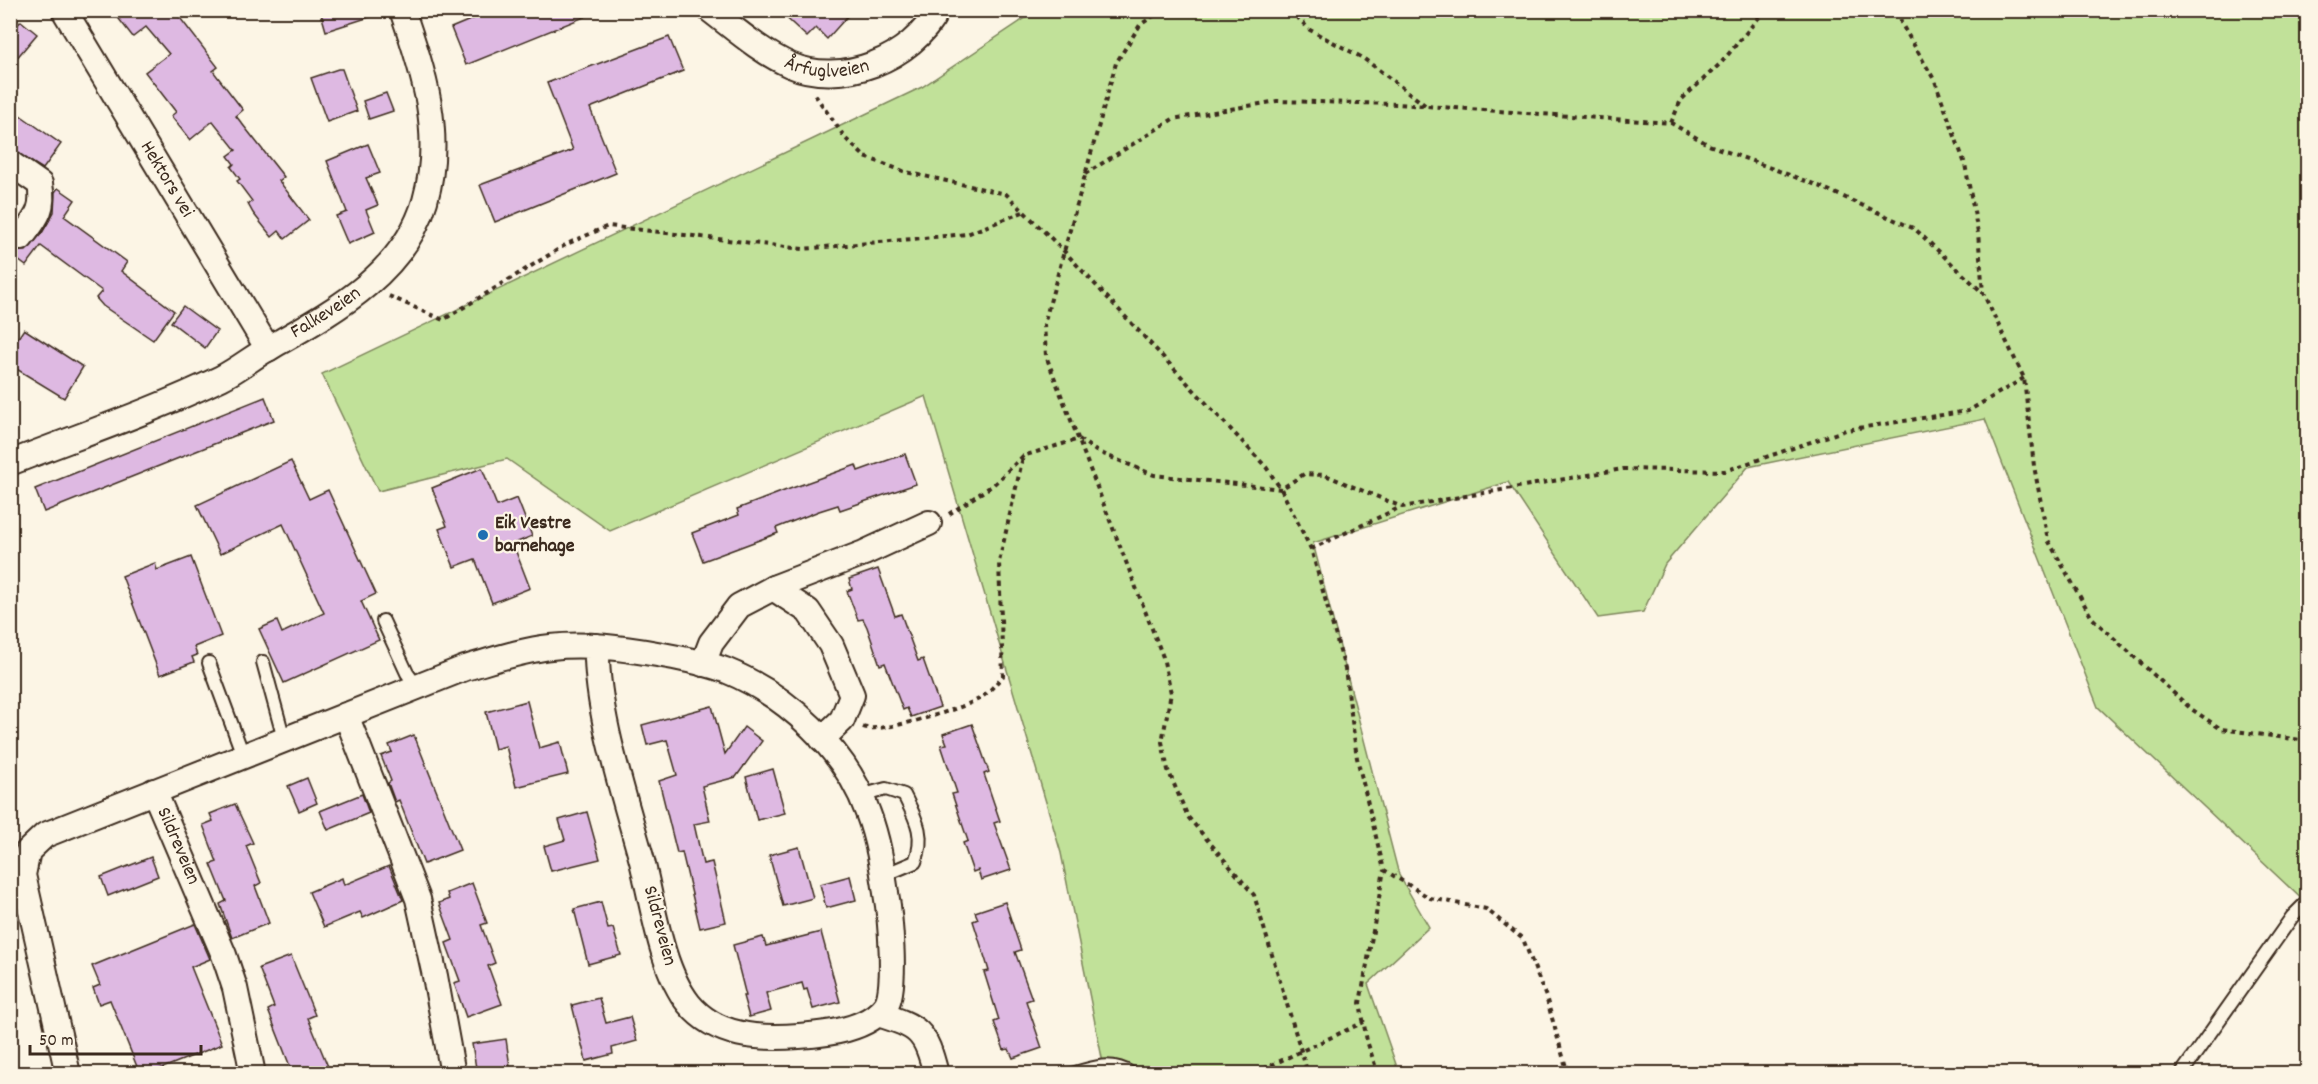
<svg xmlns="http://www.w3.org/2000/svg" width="2318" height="1084" viewBox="0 0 2318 1084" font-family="Dekko,sans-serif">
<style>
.green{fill:#c1e199;stroke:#7e865c;stroke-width:1.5}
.building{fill:#deb9e2;stroke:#3b2a1e;stroke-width:1.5}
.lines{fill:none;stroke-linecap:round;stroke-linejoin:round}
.lane-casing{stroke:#3b2a1e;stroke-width:16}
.street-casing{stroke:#3b2a1e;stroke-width:28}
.path{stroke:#3b2a1e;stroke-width:4;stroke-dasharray:4.5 4.5;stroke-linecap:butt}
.lane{stroke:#fcf5e5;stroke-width:12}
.street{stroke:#fcf5e5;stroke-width:24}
.poi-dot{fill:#1f6fb2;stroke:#fcf5e5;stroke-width:2}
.labels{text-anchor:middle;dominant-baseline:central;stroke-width:4.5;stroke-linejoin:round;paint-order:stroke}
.street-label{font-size:20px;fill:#3b2a1e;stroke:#fcf5e5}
.poi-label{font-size:20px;font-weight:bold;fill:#3b2a1e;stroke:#fcf5e5;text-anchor:start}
</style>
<rect width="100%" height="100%" fill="#fcf5e5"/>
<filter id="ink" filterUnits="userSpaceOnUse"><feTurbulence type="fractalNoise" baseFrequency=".0167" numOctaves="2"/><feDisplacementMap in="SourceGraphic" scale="12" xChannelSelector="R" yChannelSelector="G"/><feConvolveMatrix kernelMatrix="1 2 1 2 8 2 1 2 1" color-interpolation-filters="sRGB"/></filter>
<g filter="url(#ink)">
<path class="green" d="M 1036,11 L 2307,11 L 2307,904 L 2098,707 L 1985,419 L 1748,467 L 1665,564 L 1643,612 L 1598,618 L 1508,482 L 1313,543 L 1399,875 L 1429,927 L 1368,984 L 1399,1073 L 1105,1073 L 1061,853 L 926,396 L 610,531 L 507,459 L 378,491 L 322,374 L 922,87 Z"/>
<g class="building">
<path d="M 112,10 L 174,10 L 218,67 L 213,71 L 243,110 L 236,116 L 284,177 L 279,181 L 309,220 L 285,239 L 279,231 L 272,237 L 253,213 L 248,204 L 252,201 L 237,181 L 240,179 L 231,167 L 234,164 L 228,156 L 236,150 L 213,121 L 190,140 L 171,116 L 176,112 L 145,72 L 169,54 L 146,27 L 133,37 Z"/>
<path d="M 320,10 L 378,10 L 379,14 L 326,31 Z"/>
<path d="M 494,10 L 599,10 L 599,11 L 466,65 L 451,28 Z"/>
<path d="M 778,10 L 853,10 L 827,39 L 816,28 L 807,37 Z"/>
<path d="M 21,21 L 37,34 L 10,66 L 10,33 Z"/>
<path d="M 669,37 L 683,71 L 590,108 L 616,173 L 495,222 L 480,185 L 573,150 L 547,83 Z"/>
<path d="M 338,69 L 342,69 L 357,111 L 327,122 L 311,78 Z"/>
<path d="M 386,93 L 393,111 L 369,119 L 363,101 Z"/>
<path d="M 10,108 L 61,144 L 43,169 L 10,149 Z"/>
<path d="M 368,144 L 380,173 L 366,178 L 378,205 L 366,210 L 375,232 L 348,244 L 336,216 L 347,212 L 327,161 Z"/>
<path d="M 58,188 L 75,200 L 64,216 L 127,262 L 121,271 L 174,311 L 153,340 L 103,306 L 96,298 L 102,291 L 41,246 L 26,266 L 10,254 L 12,250 L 26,251 L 42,233 L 54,212 L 55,192 Z"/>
<path d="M 183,306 L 217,331 L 205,348 L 171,322 Z"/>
<path d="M 24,329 L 83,367 L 64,398 L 10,365 L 10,333 L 18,338 Z"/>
<path d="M 265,397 L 274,420 L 44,512 L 35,489 Z"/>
<path d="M 905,454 L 916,484 L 840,510 L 838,505 L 819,511 L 776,528 L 778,533 L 703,561 L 692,533 L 739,515 L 737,509 L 784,491 L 856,465 L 858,471 Z"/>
<path d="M 291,461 L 309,499 L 328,490 L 376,594 L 361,601 L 379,640 L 284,683 L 259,629 L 277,621 L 282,633 L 324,613 L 283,524 L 220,554 L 197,505 Z"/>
<path d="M 482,468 L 497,506 L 517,498 L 532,536 L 513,544 L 530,588 L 492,603 L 475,559 L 454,567 L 439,529 L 447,526 L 432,488 Z"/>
<path d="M 191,557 L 221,636 L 194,647 L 197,655 L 192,657 L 194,662 L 160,675 L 122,576 L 155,563 L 157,570 Z"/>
<path d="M 878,569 L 895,616 L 901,614 L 918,661 L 923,659 L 940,707 L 911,717 L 907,708 L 903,710 L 885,663 L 880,665 L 867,627 L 863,619 L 858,620 L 847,591 L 852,589 L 849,579 Z"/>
<path d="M 527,701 L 539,748 L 560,742 L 568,774 L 516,787 L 506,746 L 495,749 L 486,712 Z"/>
<path d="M 712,706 L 725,754 L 744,727 L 762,741 L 736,777 L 702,786 L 710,821 L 694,824 L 703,864 L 712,862 L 726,922 L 700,928 L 682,852 L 677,853 L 659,781 L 677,775 L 667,740 L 647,745 L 642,725 Z"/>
<path d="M 972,724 L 989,772 L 984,774 L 1000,821 L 994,823 L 1011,870 L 981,880 L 978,870 L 973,872 L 963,843 L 968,841 L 952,794 L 957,793 L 941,745 L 947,744 L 943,734 Z"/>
<path d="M 414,735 L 460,850 L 424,864 L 399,800 L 395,802 L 388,783 L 391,781 L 381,756 L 392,752 L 389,745 Z"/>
<path d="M 773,769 L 785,813 L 757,820 L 746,777 Z"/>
<path d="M 307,778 L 317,803 L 299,811 L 288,786 Z"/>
<path d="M 362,794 L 369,813 L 328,830 L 320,811 Z"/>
<path d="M 235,804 L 253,843 L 246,846 L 261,883 L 255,886 L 269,923 L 232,938 L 220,904 L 226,901 L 211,864 L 217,862 L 203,825 L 213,821 L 210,814 Z"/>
<path d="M 587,812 L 600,859 L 551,871 L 544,846 L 565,840 L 559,820 Z"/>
<path d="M 799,847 L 813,898 L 783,906 L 769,855 Z"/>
<path d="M 151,857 L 158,876 L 108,896 L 101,877 Z"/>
<path d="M 389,866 L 403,900 L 363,918 L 360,912 L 324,927 L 309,892 L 342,878 L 344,885 Z"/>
<path d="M 850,876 L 856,900 L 826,908 L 820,884 Z"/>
<path d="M 472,883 L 487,923 L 481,925 L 495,963 L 488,966 L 502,1004 L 466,1017 L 454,983 L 460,981 L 446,943 L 453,940 L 439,903 L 449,899 L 447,893 Z"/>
<path d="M 601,902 L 608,929 L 613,928 L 621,955 L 588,964 L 574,909 Z"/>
<path d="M 1005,902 L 1021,950 L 1015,952 L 1032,999 L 1026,1001 L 1042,1048 L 1013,1058 L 1009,1049 L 1004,1050 L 994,1022 L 999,1020 L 984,972 L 989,971 L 986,961 L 973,921 L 978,919 L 975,912 Z"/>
<path d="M 195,924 L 210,959 L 191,967 L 222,1044 L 148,1074 L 140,1074 L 110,1000 L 99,1004 L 93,988 L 100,985 L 92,966 Z"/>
<path d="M 821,932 L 840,1002 L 813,1009 L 807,989 L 804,990 L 802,983 L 766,993 L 771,1011 L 749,1017 L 743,996 L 746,996 L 733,945 L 763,937 L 766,946 Z"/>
<path d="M 291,956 L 315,1015 L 308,1018 L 331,1074 L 293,1074 L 268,1010 L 274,1007 L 259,968 Z"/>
<path d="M 599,998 L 606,1023 L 630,1017 L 637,1041 L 612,1048 L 613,1054 L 586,1061 L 572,1005 Z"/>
<path d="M 506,1039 L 511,1074 L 477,1074 L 472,1044 Z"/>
</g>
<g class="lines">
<g class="lane-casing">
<g id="lane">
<path d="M 383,621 L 407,673 L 417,687"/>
<path d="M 263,662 L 284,739"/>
<path d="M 209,663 L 243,755"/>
<path d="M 860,796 L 886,789 L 904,795 C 916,819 926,836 915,862 L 884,875"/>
<path d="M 1072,1074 C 1094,1067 1112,1061 1132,1074"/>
<path d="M 2181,1074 L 2292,917 L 2308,901"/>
</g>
</g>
<g class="street-casing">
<g id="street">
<path id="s1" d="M 64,10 L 268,349"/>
<path id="s2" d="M 710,10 C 736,30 761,52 790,65 C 841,87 913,59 937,10"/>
<path d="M 10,163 L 40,184 C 45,210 36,218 21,238 L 10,235"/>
<path id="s3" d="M 10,463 C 81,435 153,411 221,378 C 239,369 254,356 271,347 C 332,312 404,274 425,201 C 444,134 424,73 402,10"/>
<path d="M 773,588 L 864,553 L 929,523"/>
<path d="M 703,664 L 711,643 L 739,606 L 773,588 L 808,611 L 831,645 L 852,695 L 842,720 L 822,739"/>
<path d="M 346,715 L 418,899 L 435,976 L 453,1074"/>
<path id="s4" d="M 154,791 L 224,955 L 235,988 L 253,1074"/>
<path d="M 878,1014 C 919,1027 925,1030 936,1074"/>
<path d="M 68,1074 L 23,875 L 28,851 L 45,835 L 465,668 C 493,660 522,650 551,647 C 587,643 622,648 657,654 C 679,658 704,662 725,670 C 787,695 846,750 868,813 C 878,839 882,866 886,893 C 890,915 897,989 886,1005 C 868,1030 827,1034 799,1036 C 759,1039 716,1037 689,1004 C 661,969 653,905 642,861 C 625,798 595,710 597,646"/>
</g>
</g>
<g class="path">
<path d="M 1162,10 L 1140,25 L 1116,63 L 1044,324 L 1046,356 L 1163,657 L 1171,693 L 1162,742 L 1168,770 L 1188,817 L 1254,895 L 1308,1074"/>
<path d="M 1290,10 L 1310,30 L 1363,58 L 1425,105"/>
<path d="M 1900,10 L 1901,23 L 1935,81 L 1965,164 L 1978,233 L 1983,293 L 2024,378 L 2034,466 L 2048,540 L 2092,618 L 2190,708 L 2221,729 L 2308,741"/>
<path d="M 815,95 L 846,139 L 865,157 L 906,172 L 1006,194 L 1062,249 L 1266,467 L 1281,489 L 1311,549 L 1345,669 L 1357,758 L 1384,870 L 1430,898 L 1486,909 L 1523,939 L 1546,997 L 1568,1074"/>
<path d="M 1671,123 L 1681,100 L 1721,63 L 1765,10"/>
<path d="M 1085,174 L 1173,119 L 1277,101 L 1397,104 L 1671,123 L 1709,145 L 1819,186 L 1915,229 L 1983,293"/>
<path d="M 389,296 L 443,320 L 567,244 L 608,226 L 803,249 L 967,234 L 1023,212"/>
<path d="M 949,514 L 993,485 L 1023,456 L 1079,439 L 1096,451 L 1154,475 L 1281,489 L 1304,474 L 1325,475 L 1402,507 L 1623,469 L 1725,471 L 1846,430 L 1968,411 L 2024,378"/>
<path d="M 1311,549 L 1401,507"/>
<path d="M 863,727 C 880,734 961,709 979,699 C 988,694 996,683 1003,676 L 999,562 L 1023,457"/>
<path d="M 1263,1069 L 1364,1022"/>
<path d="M 1378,1074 L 1367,1041 L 1360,1003 L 1384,870"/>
</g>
<use href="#lane" class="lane"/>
<use href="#street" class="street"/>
</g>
</g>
<circle class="poi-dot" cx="483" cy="535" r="6"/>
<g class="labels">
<g class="street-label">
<text stroke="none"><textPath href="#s2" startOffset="135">Årfuglveien</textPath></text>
<text stroke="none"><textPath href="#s1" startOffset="198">Hektors vei</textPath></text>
<text stroke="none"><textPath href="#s3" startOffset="351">Falkeveien</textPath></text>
<text stroke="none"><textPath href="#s4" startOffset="60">Sildreveien</textPath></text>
<text transform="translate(659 926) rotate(75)">Sildreveien</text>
</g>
<g class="poi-label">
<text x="495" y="524">Eik Vestre<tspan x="495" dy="23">barnehage</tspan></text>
</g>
</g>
<rect width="2318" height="1084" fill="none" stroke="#fcf5e5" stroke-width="36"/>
<rect x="18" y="18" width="2282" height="1048" fill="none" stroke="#3b2a1e" stroke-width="2" filter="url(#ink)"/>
<path d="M30 1045v9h171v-9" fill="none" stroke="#3b2a1e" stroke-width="3"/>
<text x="39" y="1045" font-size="18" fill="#3b2a1e" stroke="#fcf5e5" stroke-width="4.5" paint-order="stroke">50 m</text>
</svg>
